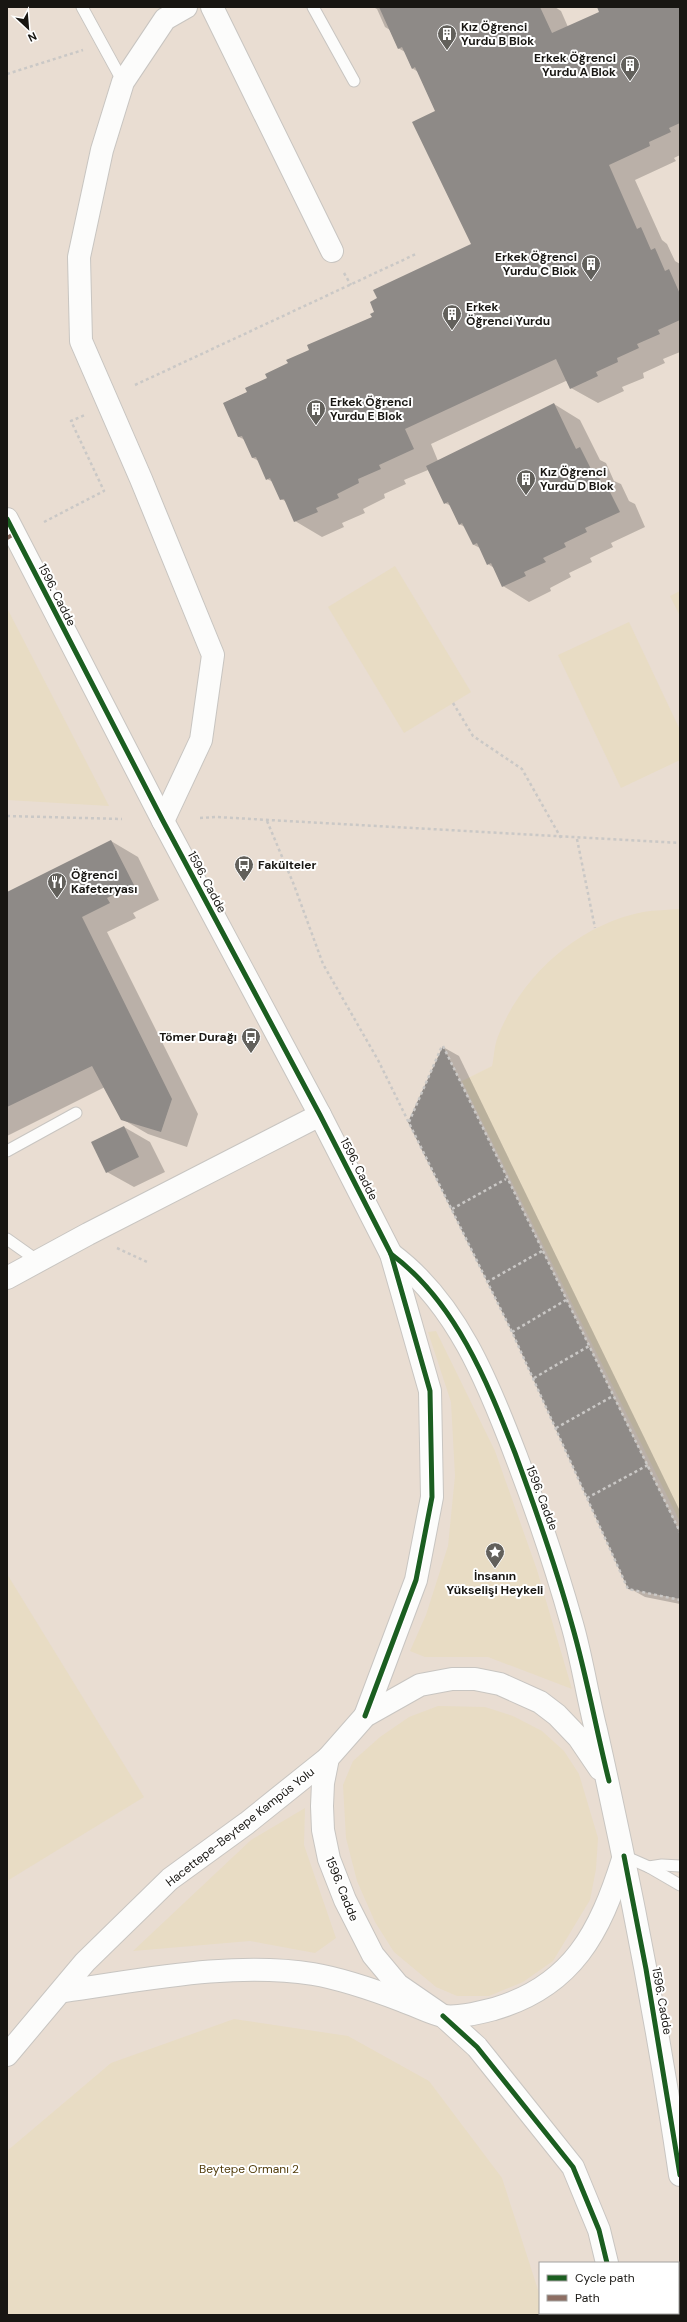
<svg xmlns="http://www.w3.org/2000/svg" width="687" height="2322" viewBox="0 0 687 2322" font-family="'DM Sans',sans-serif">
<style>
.education{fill:#e9ddd2;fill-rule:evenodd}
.green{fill:#e8dcc4}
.shadow{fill:#0003}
.building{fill:#8e8a87}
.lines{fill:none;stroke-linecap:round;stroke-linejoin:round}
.lane-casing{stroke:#c8c5c1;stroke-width:13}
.street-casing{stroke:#c8c5c1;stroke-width:24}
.secondary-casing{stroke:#c8c5c1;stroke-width:24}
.path{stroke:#cac8c6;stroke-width:2.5;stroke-dasharray:3 3;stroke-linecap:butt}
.lane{stroke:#fcfcfb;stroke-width:11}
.street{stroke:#fcfcfb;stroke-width:22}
.secondary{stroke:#fcfcfb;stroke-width:22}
.quiet{stroke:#8d6e63;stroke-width:4;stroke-dasharray:8 4;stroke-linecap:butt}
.cycleway-casing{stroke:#fff;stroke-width:8}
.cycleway{stroke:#1b5e20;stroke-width:5}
.labels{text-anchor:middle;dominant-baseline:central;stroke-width:4;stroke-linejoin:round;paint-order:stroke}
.poi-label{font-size:12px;font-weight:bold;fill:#181612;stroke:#fff;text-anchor:start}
.street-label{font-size:12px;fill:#181612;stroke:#fff}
.park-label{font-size:12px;fill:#533e0d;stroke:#fff}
</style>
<rect width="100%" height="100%" fill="#ebe8e2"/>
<path class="education" d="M 7,7 L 680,7 L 680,2315 L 7,2315 ZM 540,2263 L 678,2263 L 678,2313 L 540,2313 Z"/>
<g class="green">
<path d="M 395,566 L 471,692 L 404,733 L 328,607 Z"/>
<path d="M 680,591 L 680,616 L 670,596 Z"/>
<path d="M 7,608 L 109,806 L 7,800 Z"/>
<path d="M 629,622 L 680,730 L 680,760 L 621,788 L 558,655 Z"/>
<path d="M 680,909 L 680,1522 L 462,1081 L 492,1066 C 494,1058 494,1048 497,1039 C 520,977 577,925 643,912 C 655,910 668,910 680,909 Z"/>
<path d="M 436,1331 L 495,1451 L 537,1570 L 572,1689 L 488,1657 L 425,1657 L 410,1651 L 426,1615 L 448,1546 L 455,1476 L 451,1402 L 428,1332 Z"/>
<path d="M 7,1574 L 144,1797 L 7,1881 Z"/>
<path d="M 438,1706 L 485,1707 L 513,1716 L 542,1731 L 564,1751 L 579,1774 L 598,1838 L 596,1869 L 590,1900 L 553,1961 L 523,1982 L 489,1996 L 457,1996 L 436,1987 L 394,1952 L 375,1922 L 357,1881 L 346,1838 L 343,1785 L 353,1761 L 380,1737 L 409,1717 Z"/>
<path d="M 305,1808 L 304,1845 L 336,1938 L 315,1953 L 250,1941 L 133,1951 L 251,1840 Z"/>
<path d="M 234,2019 L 348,2036 L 429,2081 L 502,2178 L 540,2296 L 540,2313 L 546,2313 L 546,2315 L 7,2315 L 7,2151 L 111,2063 Z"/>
</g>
<g class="shadow">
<path d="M 373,7 L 555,7 L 561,11 L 568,27 L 601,13 L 603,7 L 680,7 L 680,155 L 674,158 L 676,161 L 635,180 L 662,240 L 667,244 L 675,261 L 680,264 L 680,352 L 663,359 L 665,363 L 643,373 L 644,378 L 622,387 L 624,391 L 598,403 L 571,388 L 568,380 L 431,444 L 438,461 L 554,404 L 580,420 L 600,460 L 606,463 L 614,481 L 621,484 L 629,501 L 635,504 L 645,527 L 611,543 L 613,547 L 590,558 L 592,562 L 569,573 L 571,577 L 550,588 L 551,591 L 529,602 L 503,586 L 494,568 L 488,564 L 480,548 L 474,545 L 465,527 L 459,524 L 451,506 L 445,503 L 428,470 L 404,480 L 406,484 L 384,494 L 385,498 L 363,509 L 365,513 L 342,523 L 344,527 L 322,537 L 295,521 L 287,502 L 281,499 L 273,482 L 267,479 L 259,461 L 253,458 L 245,440 L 239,437 L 224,403 L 248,392 L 310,350 L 373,317 L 473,245 L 436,112 L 418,72 L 412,68 L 405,52 L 398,48 L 390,30 L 385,27 L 377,9 Z"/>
<path d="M 111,841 L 138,857 L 159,900 L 133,913 L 136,918 L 107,932 L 198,1114 L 187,1147 L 148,1134 L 122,1119 L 105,1087 L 7,1136 L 7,893 Z"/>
<path d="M 443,1047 L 459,1056 L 680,1511 L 680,1604 L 645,1597 L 629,1588 L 513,1331 Z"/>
<path d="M 124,1127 L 150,1142 L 165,1172 L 134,1187 L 107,1172 Z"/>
</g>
<g class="building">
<path d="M 379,7 L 540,7 L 552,33 L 599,12 L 597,7 L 680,7 L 680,123 L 669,128 L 671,132 L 649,142 L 650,146 L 609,165 L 637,229 L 641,227 L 651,250 L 655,248 L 665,271 L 669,269 L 680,294 L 680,320 L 658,330 L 660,334 L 637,344 L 639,348 L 617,358 L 618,362 L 596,372 L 598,376 L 570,389 L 556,359 L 405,429 L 414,449 L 379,465 L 381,469 L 358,479 L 359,483 L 337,494 L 339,498 L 316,508 L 318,512 L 294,522 L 284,499 L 280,500 L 270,478 L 266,480 L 256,457 L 252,458 L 242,436 L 238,437 L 223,403 L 247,392 L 245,388 L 267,378 L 265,374 L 288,363 L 286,360 L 309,350 L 307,345 L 372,317 L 370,314 L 374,312 L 370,302 L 377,298 L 373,290 L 471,244 L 412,122 L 435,111 L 415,67 L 412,69 L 402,47 L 398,49 Z"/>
<path d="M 554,403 L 576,449 L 580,447 L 591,469 L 594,468 L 605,489 L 608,488 L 620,512 L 585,528 L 587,532 L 564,543 L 566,547 L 543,558 L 546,562 L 524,572 L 526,576 L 502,587 L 491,563 L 487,565 L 477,543 L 473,545 L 462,523 L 459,525 L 448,502 L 444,504 L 426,466 Z"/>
<path d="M 111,840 L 134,885 L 107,898 L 110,903 L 82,917 L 172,1099 L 161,1132 L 121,1120 L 92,1066 L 7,1107 L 7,892 Z"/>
<path d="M 443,1046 L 680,1533 L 680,1599 L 628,1589 L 512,1332 L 408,1122 Z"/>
<path d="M 124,1126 L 139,1157 L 106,1173 L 91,1142 Z"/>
</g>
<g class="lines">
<g class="lane-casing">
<g id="lane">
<path d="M 82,7 L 123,82"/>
<path d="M 313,7 L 354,81"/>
<path d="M 7,1151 L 76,1113"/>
<path d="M 7,1239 L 38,1261"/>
<path d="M 624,1856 L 649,1867 L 680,1885"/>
<path d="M 649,1867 L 662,1865 L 680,1866"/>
</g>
</g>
<g class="street-casing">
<g id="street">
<path d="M 212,7 L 332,251"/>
<path d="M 163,821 L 201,740 L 213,655 L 141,479 L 81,341 L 79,257 L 102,150 L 123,82 L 165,19 L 186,7"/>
<path d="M 7,1278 L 88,1234 L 320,1115"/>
</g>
</g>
<g class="secondary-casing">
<g id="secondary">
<path d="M 7,519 L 163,821 L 320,1115 L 391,1254 L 401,1289 L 430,1391 L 432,1497 L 416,1580 L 365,1716"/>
<path d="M 391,1254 C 456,1302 488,1382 516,1456 C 537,1511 556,1567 572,1624 C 582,1659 587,1694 596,1730 C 629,1877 658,2025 680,2175"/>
<path d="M 600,1769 L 579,1738 L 557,1715 L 540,1702 L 500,1684 L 475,1679 L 452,1679 L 420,1685 L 365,1716 L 328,1758 L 323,1783 L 322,1806 L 323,1830 L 329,1859 L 345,1900 L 373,1955 L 398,1985 L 443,2016 L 477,2047 L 573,2167 L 599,2230 L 607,2263"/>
<path d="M 64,1991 C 143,1980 233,1961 313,1974 C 343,1979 374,1990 403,2001 C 415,2005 430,2013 443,2016 C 459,2018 478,2013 494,2009 C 573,1986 600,1932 623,1859"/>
<path d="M 7,2055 L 85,1962 L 170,1879 L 247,1823 L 328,1758"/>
<path d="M 619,2313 L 619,2315"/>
</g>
</g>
<g class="path">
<path d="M 7,74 L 83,50"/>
<path d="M 344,273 L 351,285"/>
<path d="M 135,385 L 416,254"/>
<path d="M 44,522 L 104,491 L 71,421 L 85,415"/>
<path d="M 453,703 L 473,736 L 522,769 L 561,838"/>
<path d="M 7,816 L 122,819"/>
<path d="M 200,818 L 216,817 L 680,843"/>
<path d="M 267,821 L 294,885 L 323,964 L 378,1060 L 512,1332 L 628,1589 L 680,1600"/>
<path d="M 577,839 L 595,928"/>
<path d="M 443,1046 L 680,1532"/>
<path d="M 409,1122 L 442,1046"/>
<path d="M 452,1209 L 506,1179"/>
<path d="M 117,1248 L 147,1262"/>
<path d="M 487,1282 L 542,1251"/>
<path d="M 512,1332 L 566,1300"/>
<path d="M 534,1378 L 589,1346"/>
<path d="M 556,1428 L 613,1396"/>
<path d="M 587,1498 L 648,1465"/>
</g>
<use href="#lane" class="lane"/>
<use href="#street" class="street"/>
<use href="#secondary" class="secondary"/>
<path class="quiet" d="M 7,538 L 14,534"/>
<g class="cycleway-casing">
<g id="cycleway">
<path d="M 7,519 L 163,821 L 320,1115 L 391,1254 L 401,1289 L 430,1391 L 432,1497 L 416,1580 L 365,1716"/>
<path d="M 391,1254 C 455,1301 487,1381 515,1453 C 536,1510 556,1567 572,1625 C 587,1677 596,1729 609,1781"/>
<path d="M 624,1856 L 646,1969 L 680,2175"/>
<path d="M 443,2016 L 477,2047 L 573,2167 L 599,2230 L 607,2263"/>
</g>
</g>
<use href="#cycleway" class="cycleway"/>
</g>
<defs>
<g id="building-pin" transform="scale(1)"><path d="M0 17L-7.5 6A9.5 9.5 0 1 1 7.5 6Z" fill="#62605b" stroke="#fff"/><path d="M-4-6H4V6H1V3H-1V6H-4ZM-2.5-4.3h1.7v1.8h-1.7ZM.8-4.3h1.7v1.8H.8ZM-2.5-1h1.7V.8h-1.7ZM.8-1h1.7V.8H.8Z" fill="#fff"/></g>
<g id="bus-pin" transform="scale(1)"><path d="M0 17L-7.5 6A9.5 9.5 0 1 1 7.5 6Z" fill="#62605b" stroke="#fff"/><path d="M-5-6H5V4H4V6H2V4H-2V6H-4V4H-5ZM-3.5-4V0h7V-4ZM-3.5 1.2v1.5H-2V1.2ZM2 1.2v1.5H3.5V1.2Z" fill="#fff"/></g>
<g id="restaurant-pin" transform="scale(1)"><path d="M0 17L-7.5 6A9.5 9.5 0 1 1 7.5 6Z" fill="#62605b" stroke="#fff"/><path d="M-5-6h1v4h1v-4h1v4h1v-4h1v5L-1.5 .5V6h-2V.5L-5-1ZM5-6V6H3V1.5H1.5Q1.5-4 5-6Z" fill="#fff"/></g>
<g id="sight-pin" transform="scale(1)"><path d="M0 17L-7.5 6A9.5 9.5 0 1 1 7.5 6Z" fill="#62605b" stroke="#fff"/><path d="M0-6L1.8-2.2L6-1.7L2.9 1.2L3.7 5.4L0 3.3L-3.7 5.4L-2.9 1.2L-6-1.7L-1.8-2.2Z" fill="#fff"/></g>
</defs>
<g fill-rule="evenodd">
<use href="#building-pin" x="447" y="34"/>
<use href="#building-pin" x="630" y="65"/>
<use href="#building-pin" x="591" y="264"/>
<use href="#building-pin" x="452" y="314"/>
<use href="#building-pin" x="316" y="409"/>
<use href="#building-pin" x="526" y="479"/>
<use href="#bus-pin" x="244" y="865"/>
<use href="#restaurant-pin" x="57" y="882"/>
<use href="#bus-pin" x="251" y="1037"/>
<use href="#sight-pin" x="495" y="1552"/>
</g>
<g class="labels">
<g class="poi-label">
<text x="461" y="27">Kız Öğrenci<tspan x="461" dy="14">Yurdu B Blok</tspan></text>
<text x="616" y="58" text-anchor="end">Erkek Öğrenci<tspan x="616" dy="14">Yurdu A Blok</tspan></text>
<text x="577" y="257" text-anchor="end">Erkek Öğrenci<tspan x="577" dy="14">Yurdu C Blok</tspan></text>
<text x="466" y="307">Erkek<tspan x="466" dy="14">Öğrenci Yurdu</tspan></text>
<text x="330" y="402">Erkek Öğrenci<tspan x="330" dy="14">Yurdu E Blok</tspan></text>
<text x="540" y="472">Kız Öğrenci<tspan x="540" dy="14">Yurdu D Blok</tspan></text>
<text x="258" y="865">Fakülteler</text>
<text x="71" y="875">Öğrenci<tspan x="71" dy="14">Kafeteryası</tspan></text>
<text x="237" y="1037" text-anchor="end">Tömer Durağı</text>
<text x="495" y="1576" text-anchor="middle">İnsanın<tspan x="495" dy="14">Yükselişi Heykeli</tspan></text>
</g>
<g class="street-label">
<text transform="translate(57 595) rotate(63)">1596. Cadde</text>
<text transform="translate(207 882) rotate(62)">1596. Cadde</text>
<text transform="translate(359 1169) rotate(63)">1596. Cadde</text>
<text transform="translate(542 1498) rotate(69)">1596. Cadde</text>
<text transform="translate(240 1827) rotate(-38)">Hacettepe-Beytepe Kampüs Yolu</text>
<text transform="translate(342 1889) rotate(68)">1596. Cadde</text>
<text transform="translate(662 2001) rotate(80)">1596. Cadde</text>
</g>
<g class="park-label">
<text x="249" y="2169">Beytepe Ormanı 2</text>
</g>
</g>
<rect width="687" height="2322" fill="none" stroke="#181612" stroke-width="16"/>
<rect x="539" y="2262" width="140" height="52" fill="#ffffff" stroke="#a3a2a0"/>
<rect x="547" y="2275" width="20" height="6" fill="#1b5e20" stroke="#a3a2a0"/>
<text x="575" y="2282" font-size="12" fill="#181612">Cycle path</text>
<rect x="547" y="2295" width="20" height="6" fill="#8d6e63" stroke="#a3a2a0"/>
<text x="575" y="2302" font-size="12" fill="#181612">Path</text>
<g transform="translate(28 28) rotate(154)" stroke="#ffffff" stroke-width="3" paint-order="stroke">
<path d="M0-3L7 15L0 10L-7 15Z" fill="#181612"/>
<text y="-6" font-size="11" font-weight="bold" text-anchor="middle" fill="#181612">N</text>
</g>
</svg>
